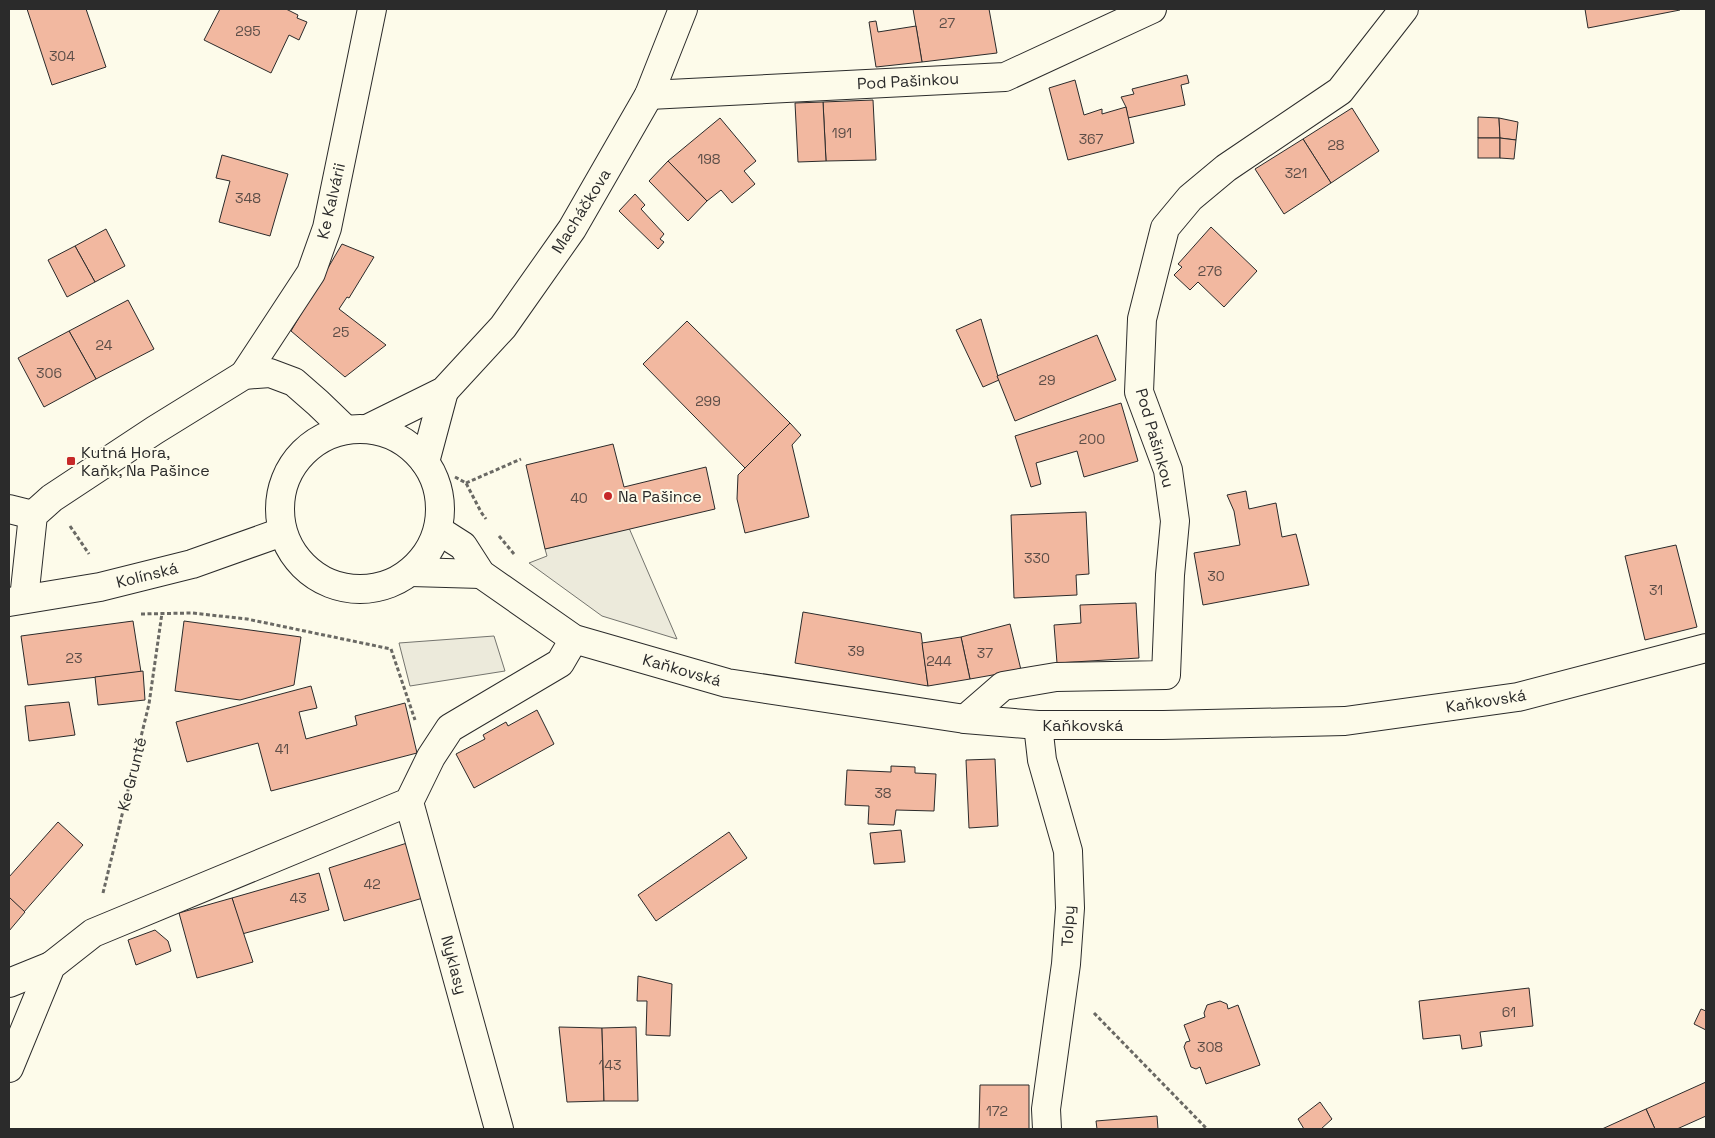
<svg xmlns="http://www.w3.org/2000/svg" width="1715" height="1138" viewBox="0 0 1715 1138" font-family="'Space Grotesk',sans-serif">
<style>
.parking{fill:#eceadb;stroke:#74746e}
.building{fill:#f2b8a0;stroke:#2b2b2b}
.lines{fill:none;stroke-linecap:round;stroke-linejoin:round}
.street-casing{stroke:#2b2b2b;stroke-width:30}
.secondary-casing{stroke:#2b2b2b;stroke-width:30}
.path{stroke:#6a6964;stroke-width:3;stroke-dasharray:4 2.5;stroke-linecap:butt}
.street{stroke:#fdfbea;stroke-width:28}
.secondary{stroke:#fdfbea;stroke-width:28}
.poi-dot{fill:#c62828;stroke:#fdfbea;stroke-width:2}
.labels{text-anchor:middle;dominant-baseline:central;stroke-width:4;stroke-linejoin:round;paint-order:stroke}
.number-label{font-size:14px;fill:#5d4e48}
.street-label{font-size:16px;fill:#2b2b2b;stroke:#fdfbea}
.poi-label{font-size:16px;fill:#2b2b2b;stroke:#fdfbea;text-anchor:start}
</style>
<rect width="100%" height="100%" fill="#fdfbea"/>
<g class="parking">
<path d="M 629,528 L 677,639 L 602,616 L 529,563 L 547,556 L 545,549 Z"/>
<path d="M 494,636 L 505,671 L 410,686 L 399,643 Z"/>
</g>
<g class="building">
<path d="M 27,9 L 86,9 L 106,67 L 52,85 Z"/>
<path d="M 220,9 L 286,9 L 298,15 L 297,18 L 307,22 L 299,40 L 289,35 L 271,73 L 204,40 Z"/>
<path d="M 913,9 L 989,9 L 997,53 L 922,62 Z"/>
<path d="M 1585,9 L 1679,9 L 1680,10 L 1588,28 Z"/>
<path d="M 876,21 L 878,32 L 916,26 L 922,62 L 876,67 L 869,22 Z"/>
<path d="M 1187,75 L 1189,83 L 1181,85 L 1185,105 L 1128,118 L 1126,107 L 1121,97 L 1134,94 L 1132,89 Z"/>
<path d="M 1075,80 L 1084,115 L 1102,109 L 1102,114 L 1126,107 L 1134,143 L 1068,160 L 1049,88 Z"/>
<path d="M 873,100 L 876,160 L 826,161 L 823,102 Z"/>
<path d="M 823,102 L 826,161 L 798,162 L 795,103 Z"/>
<path d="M 1352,108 L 1379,151 L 1331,183 L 1303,139 Z"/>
<path d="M 1478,117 L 1499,118 L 1500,138 L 1478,138 Z"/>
<path d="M 720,118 L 756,161 L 744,171 L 755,184 L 732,203 L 721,190 L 707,201 L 668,161 Z"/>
<path d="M 1499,118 L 1518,122 L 1516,140 L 1500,138 Z"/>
<rect x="1478" y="138" width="22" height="20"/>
<path d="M 1500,138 L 1516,140 L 1514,159 L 1500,158 Z"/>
<path d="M 1303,139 L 1331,183 L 1284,214 L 1255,169 Z"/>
<path d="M 222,155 L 288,174 L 270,236 L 219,222 L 230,181 L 216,178 Z"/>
<path d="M 668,161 L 707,201 L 688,221 L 649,181 Z"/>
<path d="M 635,194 L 645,205 L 641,209 L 664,234 L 660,239 L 664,242 L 658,249 L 619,211 Z"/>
<path d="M 1211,227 L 1257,271 L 1224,307 L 1198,282 L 1190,290 L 1174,275 L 1182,267 L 1178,264 Z"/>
<path d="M 106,229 L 125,266 L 95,282 L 75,246 Z"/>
<path d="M 342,244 L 374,257 L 349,298 L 347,297 L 339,309 L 386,345 L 345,377 L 291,331 Z"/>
<path d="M 75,246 L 95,282 L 67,297 L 48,260 Z"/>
<path d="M 128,300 L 154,349 L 96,379 L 69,331 Z"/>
<path d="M 981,319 L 999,380 L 983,387 L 956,330 Z"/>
<path d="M 687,321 L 790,423 L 745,468 L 643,364 Z"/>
<path d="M 69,331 L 96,379 L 44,407 L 18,358 Z"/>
<path d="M 1097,335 L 1116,380 L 1015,421 L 997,376 Z"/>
<path d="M 1121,403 L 1138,461 L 1084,477 L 1077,451 L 1036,463 L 1041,484 L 1031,487 L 1015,436 Z"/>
<path d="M 790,423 L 801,435 L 792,445 L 809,517 L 745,533 L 737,499 L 738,475 Z"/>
<path d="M 613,444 L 624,487 L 706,467 L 715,509 L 545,549 L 526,465 Z"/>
<path d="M 1246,491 L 1249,509 L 1276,503 L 1282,537 L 1296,534 L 1309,585 L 1203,605 L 1194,553 L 1240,545 L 1234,511 L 1227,495 Z"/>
<path d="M 1086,512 L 1089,574 L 1076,575 L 1077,595 L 1014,598 L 1011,515 Z"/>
<path d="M 1676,545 L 1697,627 L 1645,640 L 1625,556 Z"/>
<path d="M 1136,603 L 1139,658 L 1057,663 L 1054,625 L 1081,623 L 1080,605 Z"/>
<path d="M 803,612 L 921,633 L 928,686 L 795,663 Z"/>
<path d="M 133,621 L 141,672 L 28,685 L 21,636 Z"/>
<path d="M 184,621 L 301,637 L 294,685 L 240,700 L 175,691 Z"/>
<path d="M 1010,624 L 1021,670 L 970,679 L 961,637 Z"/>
<path d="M 961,637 L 970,679 L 928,686 L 922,643 Z"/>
<path d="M 143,671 L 145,700 L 98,705 L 95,677 Z"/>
<path d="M 311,686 L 317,708 L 299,712 L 306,739 L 357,725 L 355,716 L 405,703 L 417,753 L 271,791 L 258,743 L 187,762 L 176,722 Z"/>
<path d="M 69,702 L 75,735 L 29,741 L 25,706 Z"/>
<path d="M 537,710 L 554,744 L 474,788 L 456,754 L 485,739 L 483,735 L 506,722 L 508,726 Z"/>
<path d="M 995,759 L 998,826 L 969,828 L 966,760 Z"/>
<path d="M 891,766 L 915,767 L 915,773 L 936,774 L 934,811 L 896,810 L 894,825 L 868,824 L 869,806 L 845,805 L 847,770 L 891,772 Z"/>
<path d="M 58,822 L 83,845 L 24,912 L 9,897 L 9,877 Z"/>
<path d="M 901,830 L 905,862 L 874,864 L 870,833 Z"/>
<path d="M 729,832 L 747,858 L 656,921 L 638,895 Z"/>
<path d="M 407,843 L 423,898 L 344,921 L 329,868 Z"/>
<path d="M 319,873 L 329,910 L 242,934 L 232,898 Z"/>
<path d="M 9,897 L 25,912 L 9,931 Z"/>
<path d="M 232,898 L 253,962 L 197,978 L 179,913 Z"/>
<path d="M 155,930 L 168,941 L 171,951 L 136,965 L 128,940 Z"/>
<path d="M 638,976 L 672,984 L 670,1036 L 646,1035 L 647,1001 L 637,1001 Z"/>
<path d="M 1529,988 L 1533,1026 L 1480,1032 L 1482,1046 L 1462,1049 L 1460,1035 L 1423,1039 L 1419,1001 Z"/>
<path d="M 1220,1001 L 1227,1004 L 1228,1009 L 1238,1005 L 1260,1065 L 1206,1084 L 1200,1067 L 1196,1069 L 1191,1067 L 1184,1047 L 1186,1042 L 1190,1041 L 1184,1025 L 1205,1017 L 1204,1013 L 1207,1005 Z"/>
<path d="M 1701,1009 L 1706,1011 L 1706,1030 L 1694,1024 Z"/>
<path d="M 559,1027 L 602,1028 L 604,1101 L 567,1102 Z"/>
<path d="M 636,1027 L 638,1101 L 604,1101 L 602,1028 Z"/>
<path d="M 1706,1082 L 1706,1116 L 1677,1129 L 1655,1129 L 1646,1109 Z"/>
<path d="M 980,1085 L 1029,1085 L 1029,1129 L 979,1129 Z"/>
<path d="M 1320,1102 L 1332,1119 L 1321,1129 L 1304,1129 L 1298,1119 Z"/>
<path d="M 1646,1109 L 1655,1129 L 1602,1129 Z"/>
<path d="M 1157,1116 L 1158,1129 L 1097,1129 L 1096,1121 Z"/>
</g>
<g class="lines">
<g class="street-casing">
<g id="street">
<path d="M 649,95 L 1005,77 L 1152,9"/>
<path d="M 244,375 L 311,273 L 327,228 L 372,9"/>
<path d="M 9,509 L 33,515"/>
<path d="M 24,599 L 33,515 L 52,498 L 155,430 L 244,375 L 270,373 L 294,382 L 318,403 L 345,429"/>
<path d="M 965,719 L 1003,686 L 1056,677 L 1166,675 L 1170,575 L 1175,521 L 1168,470 L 1139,392 L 1142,319 L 1165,228 L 1190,198 L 1226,168 L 1340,91 L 1404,9"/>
<path d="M 1038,725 L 1042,760 L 1068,851 L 1070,908 L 1066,964 L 1046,1109 L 1047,1129"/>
<path d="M 409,802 L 499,1129"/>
<path d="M 9,983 L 51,966"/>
<path d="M 9,1068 L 51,966 L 93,933 L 409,802 L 431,757 L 450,728 L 560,663 L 574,639"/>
</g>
</g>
<g class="secondary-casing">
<g id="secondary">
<circle cx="360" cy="509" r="80"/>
<path d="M 367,429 L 444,391 L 503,327 L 572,229 L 649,95 L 683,9"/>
<path d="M 425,462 L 444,391"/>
<path d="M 438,530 L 463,546 L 481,574 L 574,639 L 727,683 L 965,719 L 1038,725 L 1163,725 L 1345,721 L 1518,697 L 1706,648"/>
<path d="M 411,572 L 481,574"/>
<path d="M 9,602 L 100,587 L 192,564 L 282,532"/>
</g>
</g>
<g class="path">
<path d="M 455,477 L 466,483 L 481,512 L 486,519"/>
<path d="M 466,483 L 521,459"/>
<path d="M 70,526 L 89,554"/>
<path d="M 499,536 L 514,554"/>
<path d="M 141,614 L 192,613 L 247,619 L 391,649 L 415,720"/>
<path d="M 103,893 L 149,704 L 162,613"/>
<path d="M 1094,1013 L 1207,1129"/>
</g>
<use href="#street" class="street"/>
<use href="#secondary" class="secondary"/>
</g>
<g class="poi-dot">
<rect x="66" y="456" width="10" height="10" rx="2.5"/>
<circle cx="608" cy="496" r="5"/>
</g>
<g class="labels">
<g class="number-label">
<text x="947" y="23">27</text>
<text x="248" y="31">295</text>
<text x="62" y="56">304</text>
<text x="842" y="133">191</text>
<text x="1091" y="139">367</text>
<text x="1336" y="145">28</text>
<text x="709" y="159">198</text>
<text x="1296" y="173">321</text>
<text x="248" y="198">348</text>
<text x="1210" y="271">276</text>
<text x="341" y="332">25</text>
<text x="104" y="345">24</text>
<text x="49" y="373">306</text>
<text x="1047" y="380">29</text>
<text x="708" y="401">299</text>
<text x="1092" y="439">200</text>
<text x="579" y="498">40</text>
<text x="1037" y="558">330</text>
<text x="1216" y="576">30</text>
<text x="1656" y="590">31</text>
<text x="856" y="651">39</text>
<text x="985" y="653">37</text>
<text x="74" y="658">23</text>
<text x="939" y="661">244</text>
<text x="282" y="749">41</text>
<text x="883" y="793">38</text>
<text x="372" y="884">42</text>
<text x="298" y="898">43</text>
<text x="1509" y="1012">61</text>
<text x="1210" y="1047">308</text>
<text x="610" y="1065">143</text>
<text x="997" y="1111">172</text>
</g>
<g class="street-label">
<text transform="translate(908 81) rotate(-3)">Pod Pašinkou</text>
<text transform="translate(331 201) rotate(-77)">Ke Kalvárii</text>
<text transform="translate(581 211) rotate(-58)">Macháčkova</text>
<text transform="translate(1155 438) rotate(74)">Pod Pašinkou</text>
<text transform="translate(147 575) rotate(-14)">Kolínská</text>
<text transform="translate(682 670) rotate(16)">Kaňkovská</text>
<text transform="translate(1486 701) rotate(-9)">Kaňkovská</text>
<text x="1083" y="725">Kaňkovská</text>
<text transform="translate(132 774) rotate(-76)">Ke Gruntě</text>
<text transform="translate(1068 926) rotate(-87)">Tolpy</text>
<text transform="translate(454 965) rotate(75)">Nyklasy</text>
</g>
<g class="poi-label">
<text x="81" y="452">Kutná Hora,<tspan x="81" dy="18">Kaňk, Na Pašince</tspan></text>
<text x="618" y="496">Na Pašince</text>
</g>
</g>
<rect width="1715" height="1138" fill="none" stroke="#2b2b2b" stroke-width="20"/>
</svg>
